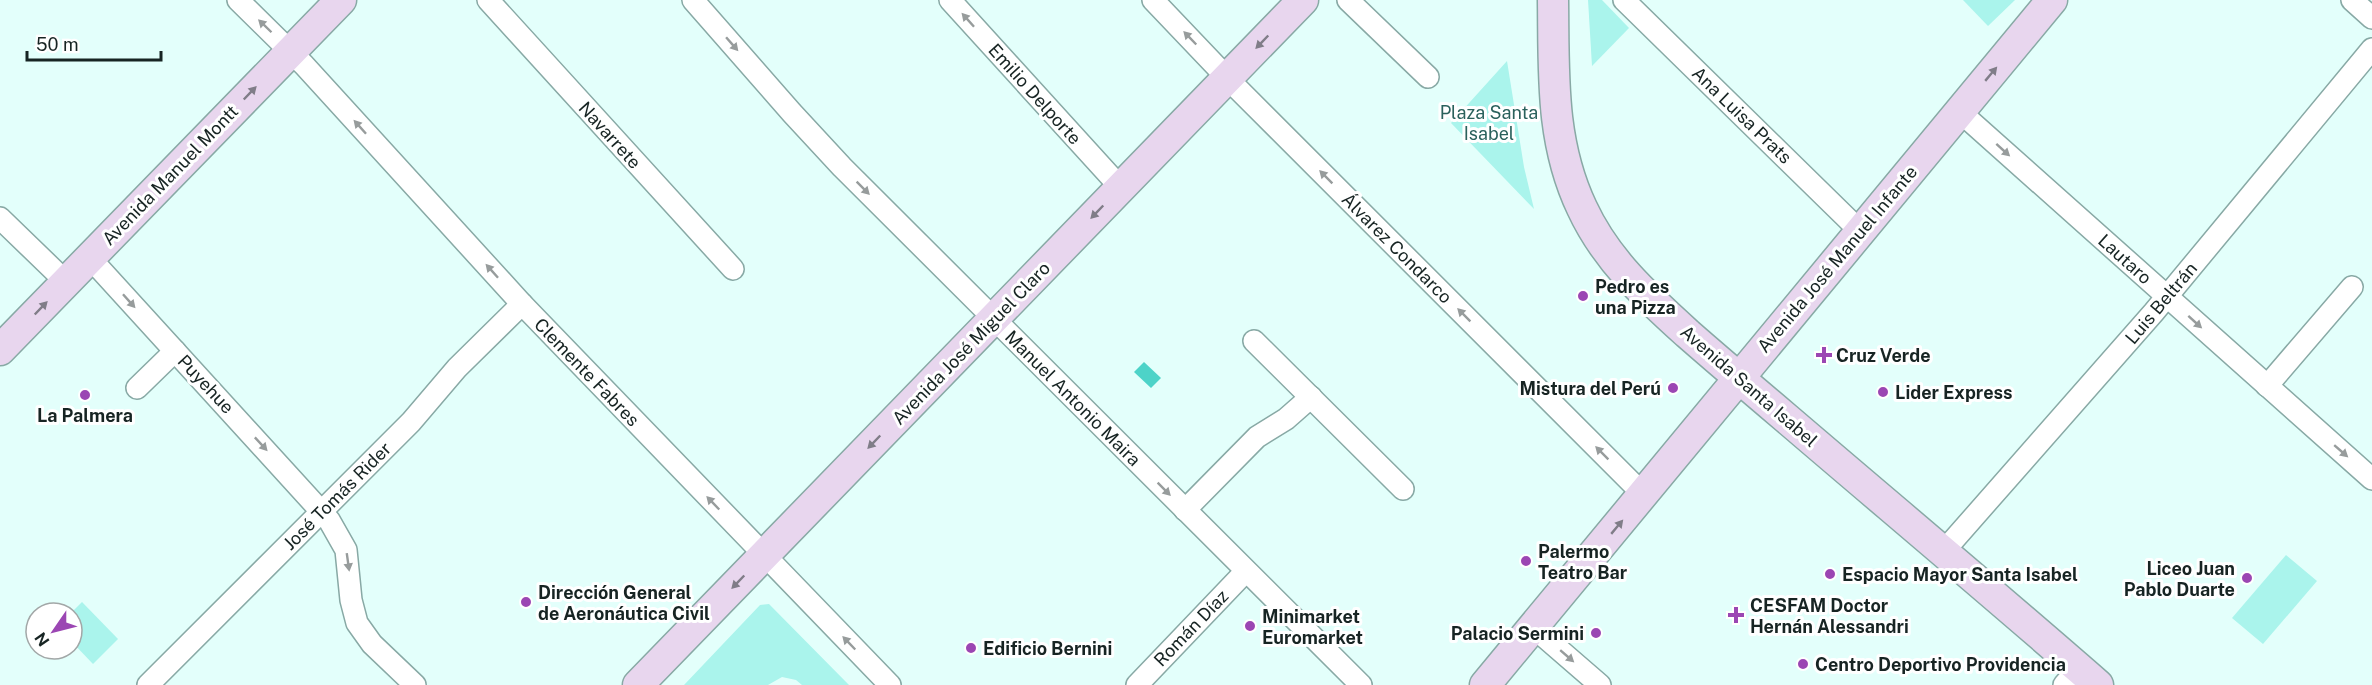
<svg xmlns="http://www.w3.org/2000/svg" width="2372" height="685" viewBox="0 0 2372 685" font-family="'Public Sans',sans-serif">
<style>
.green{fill:#aaf4ec}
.water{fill:#4dd3c8}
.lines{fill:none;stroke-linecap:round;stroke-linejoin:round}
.street-casing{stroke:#88a9a5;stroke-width:24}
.secondary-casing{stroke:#88a9a5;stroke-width:33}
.street{stroke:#fff;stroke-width:21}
.secondary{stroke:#e8d6ee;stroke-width:30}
.oneway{fill:#979c9c}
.oneway2{fill:#807d88}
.poi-dot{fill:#9b46b3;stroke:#fff;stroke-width:2}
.labels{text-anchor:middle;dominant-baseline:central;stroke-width:6;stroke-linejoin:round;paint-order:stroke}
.street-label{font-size:18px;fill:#172423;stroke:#fff}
.park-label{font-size:18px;fill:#2a615c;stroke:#fff}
.poi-label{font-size:18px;font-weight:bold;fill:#172423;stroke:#fff;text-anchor:start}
</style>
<rect width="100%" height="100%" fill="#e3fffb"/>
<g class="green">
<path d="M 1588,0 L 1602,0 L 1629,28 L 1592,66 Z"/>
<path d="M 1963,0 L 2015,0 L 1988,26 Z"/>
<path d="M 1507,61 L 1524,167 L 1534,209 L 1451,123 Z"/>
<path d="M 2286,555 L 2317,581 L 2263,644 L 2232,618 Z"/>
<path d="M 82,602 L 118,639 L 93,664 L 72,642 L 71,613 Z"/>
<path d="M 769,604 L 849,685 L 802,685 L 796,680 L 782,677 L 768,685 L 684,685 L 760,605 Z"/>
</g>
<path class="water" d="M 1144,362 L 1161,378 L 1151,388 L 1134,372 Z"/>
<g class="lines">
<g class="street-casing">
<g id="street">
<path d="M 238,0 L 304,65 L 522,304 L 890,685"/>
<path d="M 488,0 L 733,269"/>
<path d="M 693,0 L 792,113 L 842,167 L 1361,685"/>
<path d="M 950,0 L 1121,188"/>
<path d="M 1153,0 L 1234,85 L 1643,494"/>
<path d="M 1348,0 L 1428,77"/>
<path d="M 1624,0 L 1860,231"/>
<path d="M 2352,0 L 2372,18"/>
<path d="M 1959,111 L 2372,479"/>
<path d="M 0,218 L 66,282"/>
<path d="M 90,258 L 329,520 L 346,550 L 351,600 L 357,623 L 372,644 L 415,685"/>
<path d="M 1254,341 L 1403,489"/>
<path d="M 2267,386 L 2352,287"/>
<path d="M 137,388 L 175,351"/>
<path d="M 1185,510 L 1257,437 L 1286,419 L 1311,397"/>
<path d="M 1943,552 L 2154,312 L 2372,49"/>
<path d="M 1533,627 L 1600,685"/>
<path d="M 148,685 L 411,422 L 457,368 L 522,304"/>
<path d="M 1137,685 L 1246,571"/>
<path d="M 2064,685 L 2079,668"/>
</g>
</g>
<g class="secondary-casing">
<g id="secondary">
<path d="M 1553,0 C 1554,72 1550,141 1582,208 C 1606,260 1646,296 1688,334 C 1720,362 1753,390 1786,418 C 1890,507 1995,595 2098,685"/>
<path d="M 0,350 L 341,0"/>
<path d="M 638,685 L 1303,0"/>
<path d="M 1485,685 L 2052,0"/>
</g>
</g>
<use href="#street" class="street"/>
<use href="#secondary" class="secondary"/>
</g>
<defs><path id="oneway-solid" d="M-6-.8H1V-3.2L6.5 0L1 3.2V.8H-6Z" transform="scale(1.5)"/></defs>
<g class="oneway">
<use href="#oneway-solid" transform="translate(968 20) rotate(-132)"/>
<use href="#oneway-solid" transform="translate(265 26) rotate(-136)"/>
<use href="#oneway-solid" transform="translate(1190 38) rotate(-134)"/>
<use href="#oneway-solid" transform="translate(732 44) rotate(49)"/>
<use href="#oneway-solid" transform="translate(360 127) rotate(-132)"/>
<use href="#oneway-solid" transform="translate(2003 150) rotate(42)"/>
<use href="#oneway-solid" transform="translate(1326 177) rotate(-135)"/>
<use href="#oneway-solid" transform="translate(863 188) rotate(45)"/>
<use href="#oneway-solid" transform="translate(492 271) rotate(-132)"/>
<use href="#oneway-solid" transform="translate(129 301) rotate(48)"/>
<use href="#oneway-solid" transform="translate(1464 315) rotate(-135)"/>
<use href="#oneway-solid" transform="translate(2195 322) rotate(42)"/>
<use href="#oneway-solid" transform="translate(261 444) rotate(47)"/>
<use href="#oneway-solid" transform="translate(2341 451) rotate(41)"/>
<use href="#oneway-solid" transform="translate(1602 453) rotate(-135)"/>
<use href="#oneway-solid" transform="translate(1164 489) rotate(45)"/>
<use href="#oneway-solid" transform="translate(713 503) rotate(-134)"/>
<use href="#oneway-solid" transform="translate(348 562) rotate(82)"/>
<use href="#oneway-solid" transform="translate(849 643) rotate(-134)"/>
<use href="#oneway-solid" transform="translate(1567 656) rotate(41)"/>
</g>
<g class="oneway2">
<use href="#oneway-solid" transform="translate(1262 42) rotate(134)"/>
<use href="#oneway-solid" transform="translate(1991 74) rotate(-50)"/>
<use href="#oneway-solid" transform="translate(250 93) rotate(-46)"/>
<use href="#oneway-solid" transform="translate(1097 212) rotate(134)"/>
<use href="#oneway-solid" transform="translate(41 308) rotate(-46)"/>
<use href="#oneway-solid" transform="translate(874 442) rotate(134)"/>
<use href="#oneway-solid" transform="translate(1617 527) rotate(-50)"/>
<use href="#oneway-solid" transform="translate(738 582) rotate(134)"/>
</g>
<g class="poi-dot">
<circle cx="1583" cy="296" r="6"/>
<path d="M1821 346h6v6h6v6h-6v6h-6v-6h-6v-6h6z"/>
<circle cx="1673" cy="388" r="6"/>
<circle cx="1883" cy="392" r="6"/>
<circle cx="85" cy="395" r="6"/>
<circle cx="1526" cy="561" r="6"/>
<circle cx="1830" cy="574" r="6"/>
<circle cx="2247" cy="578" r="6"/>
<circle cx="526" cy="602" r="6"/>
<path d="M1733 606h6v6h6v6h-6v6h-6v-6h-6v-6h6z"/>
<circle cx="1250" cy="626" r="6"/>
<circle cx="1596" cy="633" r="6"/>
<circle cx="971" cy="648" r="6"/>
<circle cx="1803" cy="664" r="6"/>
</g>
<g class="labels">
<g class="street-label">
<text transform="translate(1035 94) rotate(48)">Emilio Delporte</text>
<text transform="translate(1742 115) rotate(44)">Ana Luisa Prats</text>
<text transform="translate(610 135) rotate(48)">Navarrete</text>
<text transform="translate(170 175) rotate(-46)">Avenida Manuel Montt</text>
<text transform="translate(1397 248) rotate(45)">Álvarez Condarco</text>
<text transform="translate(1837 259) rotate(-50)">Avenida José Manuel Infante</text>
<text transform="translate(2125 259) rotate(42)">Lautaro</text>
<text transform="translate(2161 303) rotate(-50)">Luis Beltrán</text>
<text transform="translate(971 343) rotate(-46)">Avenida José Miguel Claro</text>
<text transform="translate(587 372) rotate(46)">Clemente Fabres</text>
<text transform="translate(206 384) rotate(47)">Puyehue</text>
<text transform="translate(1749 386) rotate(41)">Avenida Santa Isabel</text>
<text transform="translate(1073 398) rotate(45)">Manuel Antonio Maira</text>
<text transform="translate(337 496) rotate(-45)">José Tomás Rider</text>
<text transform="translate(1191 628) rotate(-46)">Román Díaz</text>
</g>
<g class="park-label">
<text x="1489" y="112">Plaza Santa<tspan x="1489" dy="21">Isabel</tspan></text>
</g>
<g class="poi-label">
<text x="1595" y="286">Pedro es<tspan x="1595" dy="21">una Pizza</tspan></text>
<text x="1836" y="355">Cruz Verde</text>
<text x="1661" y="388" text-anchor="end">Mistura del Perú</text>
<text x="1895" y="392">Lider Express</text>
<text x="85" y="415" text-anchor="middle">La Palmera</text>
<text x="1538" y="551">Palermo<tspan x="1538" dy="21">Teatro Bar</tspan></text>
<text x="2235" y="568" text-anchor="end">Liceo Juan<tspan x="2235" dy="21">Pablo Duarte</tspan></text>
<text x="1842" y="574">Espacio Mayor Santa Isabel</text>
<text x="538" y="592">Dirección General<tspan x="538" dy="21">de Aeronáutica Civil</tspan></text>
<text x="1750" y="605">CESFAM Doctor<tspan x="1750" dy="21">Hernán Alessandri</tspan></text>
<text x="1262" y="616">Minimarket<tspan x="1262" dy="21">Euromarket</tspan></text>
<text x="1584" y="633" text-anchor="end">Palacio Sermini</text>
<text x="983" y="648">Edificio Bernini</text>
<text x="1815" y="664">Centro Deportivo Providencia</text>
</g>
</g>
<g transform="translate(54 631) rotate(235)"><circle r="28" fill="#ffffff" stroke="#a2a7a7" stroke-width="1.5"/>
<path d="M0-4.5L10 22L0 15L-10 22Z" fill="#9b46b3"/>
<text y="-9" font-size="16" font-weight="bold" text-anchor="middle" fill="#172423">N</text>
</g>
<path d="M27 51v9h134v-9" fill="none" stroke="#172423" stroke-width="3"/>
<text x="36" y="51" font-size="18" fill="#172423" stroke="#ffffff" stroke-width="4.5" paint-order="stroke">50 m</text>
</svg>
